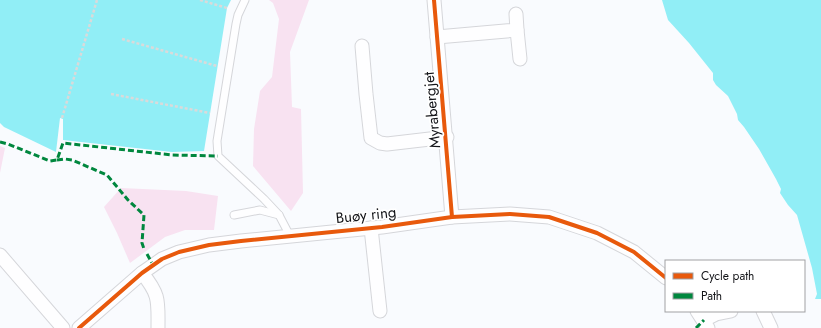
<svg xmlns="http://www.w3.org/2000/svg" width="821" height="328" viewBox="0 0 821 328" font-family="Jost,sans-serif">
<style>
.green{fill:#f8e2f1}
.water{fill:#91eef6}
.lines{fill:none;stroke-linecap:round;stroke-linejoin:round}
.lane-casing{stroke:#d5d6da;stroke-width:9}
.street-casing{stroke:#d5d6da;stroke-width:15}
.path{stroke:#dadada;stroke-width:2.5;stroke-dasharray:3 2;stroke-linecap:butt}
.lane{stroke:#fefeff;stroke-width:7}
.street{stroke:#fefeff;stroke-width:13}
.quiet{stroke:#00873e;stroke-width:3;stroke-dasharray:6 3;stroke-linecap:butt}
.cycleway-casing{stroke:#fff;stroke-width:6}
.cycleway{stroke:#e8590c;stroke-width:4}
.labels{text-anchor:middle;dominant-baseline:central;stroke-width:3.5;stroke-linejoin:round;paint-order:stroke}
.street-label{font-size:15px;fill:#131418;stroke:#fff}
</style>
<rect width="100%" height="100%" fill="#f9fbfe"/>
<g class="green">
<path d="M 269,0 L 309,0 L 290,52 L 292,107 L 301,109 L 303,193 L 291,211 L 253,166 L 254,129 L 260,91 L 272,77 L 279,19 L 273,3 Z"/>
<path d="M 0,146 L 5,148 L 0,173 Z"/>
<path d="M 121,188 L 186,191 L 218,196 L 214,230 L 185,230 L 165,237 L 130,263 L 117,233 L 104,207 Z"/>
</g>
<g class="water">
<path d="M 0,0 L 231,0 L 227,8 L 204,151 L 172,152 L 63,140 L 63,119 L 60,118 L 56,152 L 4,127 L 0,123 Z"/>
<path d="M 662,0 L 821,0 L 821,299 L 815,299 L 817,294 L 812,268 L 797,215 L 788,205 L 780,193 L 781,189 L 776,179 L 759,149 L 744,127 L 738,120 L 737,114 L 728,96 L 716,85 L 713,80 L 713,73 L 689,43 L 668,20 Z"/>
</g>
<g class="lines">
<g class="lane-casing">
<g id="lane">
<path d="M 245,0 L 238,15 L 236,24 L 217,141 L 218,156 L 264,199 L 279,215 L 290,236"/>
<path d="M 234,215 L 260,210 L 279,215"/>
</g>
</g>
<g class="street-casing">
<g id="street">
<path d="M 434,0 L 452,217"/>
<path d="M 517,30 L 520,59"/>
<path d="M 437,37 L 517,30 L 516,14"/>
<path d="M 362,46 L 366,94 L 371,138 L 380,143 L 387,144 L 447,137"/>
<path d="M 371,228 L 380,311"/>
<path d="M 0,255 L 63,328"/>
<path d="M 142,273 C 160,295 158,301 158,328"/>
<path d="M 697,311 L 708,328"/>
<path d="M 763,311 L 771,328"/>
<path d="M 704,320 L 716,314 L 731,311"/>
<path d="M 79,328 L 142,273 L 162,259 L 179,252 L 209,245 L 241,241 L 382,227 L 452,217 L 510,214 L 549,217 L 597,233 L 634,252 L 666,278"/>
</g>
</g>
<g class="path">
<path d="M 200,0 L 227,8"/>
<path d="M 122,39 L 217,66"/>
<path d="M 111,94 L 210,113"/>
<path d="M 62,118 L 97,0"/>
</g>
<use href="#lane" class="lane"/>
<use href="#street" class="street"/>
<g class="quiet">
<path d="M 0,142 L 8,144 L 50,161 L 57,160 L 63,143 L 172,155 L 218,156"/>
<path d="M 57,160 L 65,159 L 72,160 L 107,175 L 128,200 L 144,215 L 142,243 L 144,249"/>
<path d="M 147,254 L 153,265"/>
<path d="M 696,328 L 704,320"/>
</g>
<g class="cycleway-casing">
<g id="cycleway">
<path d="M 434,0 L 452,217"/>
<path d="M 79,328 L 142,273 L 162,259 L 179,252 L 209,245 L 241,241 L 382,227 L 452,217 L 510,214 L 549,217 L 597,233 L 634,252 L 666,278"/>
</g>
</g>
<use href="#cycleway" class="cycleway"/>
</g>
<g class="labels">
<g class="street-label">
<text transform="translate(432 110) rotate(-95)">Myrabergjet</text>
<text transform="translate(366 215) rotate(-6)">Buøy ring</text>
</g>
</g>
<rect x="665" y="260" width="140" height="52" fill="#ffffff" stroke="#a1a1a3"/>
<rect x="673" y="273" width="20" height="6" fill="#e8590c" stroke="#a1a1a3"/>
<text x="701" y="280" font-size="12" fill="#131418">Cycle path</text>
<rect x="673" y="293" width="20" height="6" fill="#00873e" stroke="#a1a1a3"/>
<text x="701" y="300" font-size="12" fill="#131418">Path</text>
</svg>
